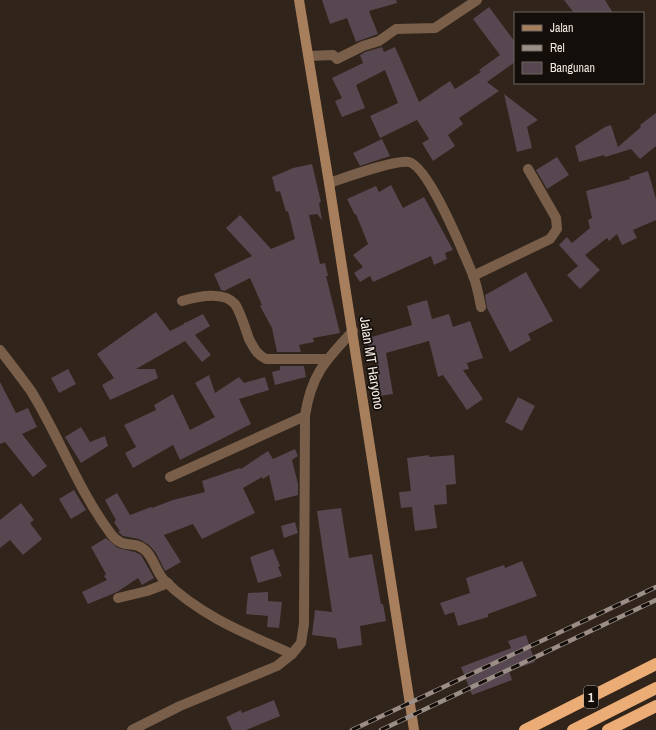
<svg xmlns="http://www.w3.org/2000/svg" width="656" height="730" viewBox="0 0 656 730" font-family="'Archivo Narrow',sans-serif">
<style>
.building{fill:#574750}
.lines{fill:none;stroke-linecap:round;stroke-linejoin:round}
.minor{stroke:#795f4a;stroke-width:10}
.tertiary{stroke:#795f4a;stroke-width:10}
.secondary{stroke:#a87f5c;stroke-width:10}
.motorway{stroke:#ecac75;stroke-width:12}
.rail-casing{stroke:#9a8e87;stroke-width:4.5}
.rail{stroke:#140e0a;stroke-width:3;stroke-dasharray:9;stroke-linecap:butt}
.labels{text-anchor:middle;dominant-baseline:central;stroke-width:3.5;stroke-linejoin:round;paint-order:stroke}
.shield{fill:#140e0a;stroke:#b0a7a2;stroke-width:1}
.shield-label{font-size:13px;font-weight:bold;fill:#f3e9e3}
.street-label{font-size:14px;fill:#f3e9e3;stroke:#140e0a}
</style>
<rect width="100%" height="100%" fill="#31241b"/>
<g class="building">
<path d="M 322,0 L 396,0 L 397,3 L 369,11 L 378,34 L 356,42 L 347,18 L 330,24 Z"/>
<path d="M 564,0 L 605,0 L 613,13 L 574,13 Z"/>
<path d="M 489,7 L 515,42 L 515,62 L 487,82 L 499,91 L 459,118 L 463,124 L 448,135 L 455,146 L 433,161 L 422,143 L 429,139 L 417,120 L 380,138 L 370,116 L 398,103 L 385,70 L 356,85 L 365,108 L 342,117 L 335,101 L 342,98 L 332,78 L 363,63 L 360,55 L 365,52 L 382,47 L 384,52 L 395,47 L 419,102 L 450,81 L 455,89 L 481,72 L 479,70 L 500,55 L 473,19 Z"/>
<path d="M 504,94 L 538,120 L 527,127 L 532,148 L 517,152 Z"/>
<path d="M 656,113 L 656,146 L 640,159 L 631,149 L 605,157 L 604,155 L 579,162 L 575,146 L 605,127 L 611,125 L 618,147 L 641,127 L 640,125 Z"/>
<path d="M 382,139 L 390,156 L 360,166 L 353,153 Z"/>
<path d="M 557,157 L 569,175 L 547,189 L 536,170 Z"/>
<path d="M 312,164 L 321,202 L 319,203 L 322,220 L 317,214 L 309,215 L 320,264 L 325,263 L 328,276 L 326,276 L 340,333 L 313,338 L 314,342 L 299,345 L 301,352 L 277,352 L 272,328 L 260,306 L 262,305 L 250,278 L 224,291 L 221,290 L 214,274 L 252,256 L 226,228 L 240,215 L 271,249 L 295,239 L 288,211 L 286,212 L 280,191 L 276,192 L 272,177 L 293,168 Z"/>
<path d="M 648,171 L 656,199 L 656,220 L 633,230 L 637,238 L 622,245 L 617,234 L 609,241 L 607,238 L 585,255 L 600,270 L 580,289 L 567,275 L 578,266 L 559,245 L 567,237 L 572,243 L 590,228 L 588,220 L 592,218 L 586,191 L 630,179 L 629,177 Z"/>
<path d="M 391,185 L 403,208 L 424,197 L 453,250 L 445,253 L 447,259 L 434,265 L 431,256 L 373,282 L 370,276 L 360,282 L 354,273 L 363,267 L 353,255 L 368,244 L 356,214 L 355,215 L 347,199 L 376,186 L 379,192 Z"/>
<path d="M 526,272 L 553,321 L 528,334 L 531,340 L 510,352 L 487,308 L 485,295 Z"/>
<path d="M 427,300 L 432,319 L 449,314 L 453,327 L 470,321 L 483,358 L 467,363 L 469,369 L 463,370 L 483,399 L 467,410 L 443,375 L 438,377 L 429,341 L 386,353 L 393,394 L 380,396 L 375,365 L 379,364 L 365,339 L 412,325 L 407,306 Z"/>
<path d="M 156,312 L 170,331 L 184,324 L 184,322 L 185,323 L 203,314 L 210,326 L 195,335 L 211,355 L 202,362 L 185,341 L 136,369 L 155,369 L 158,378 L 110,400 L 102,385 L 114,378 L 97,354 Z"/>
<path d="M 280,366 L 304,366 L 306,377 L 275,385 L 272,372 L 280,370 Z"/>
<path d="M 68,369 L 76,384 L 59,393 L 51,378 Z"/>
<path d="M 209,375 L 215,393 L 239,377 L 244,383 L 265,377 L 269,390 L 239,399 L 251,424 L 180,460 L 173,445 L 133,468 L 125,453 L 136,447 L 124,425 L 156,410 L 154,405 L 173,394 L 190,430 L 215,417 L 195,383 Z"/>
<path d="M 0,382 L 16,413 L 28,408 L 37,427 L 22,434 L 47,466 L 33,477 L 5,442 L 0,444 Z"/>
<path d="M 518,397 L 535,406 L 522,431 L 505,422 Z"/>
<path d="M 81,427 L 90,442 L 105,436 L 108,446 L 81,463 L 65,437 Z"/>
<path d="M 295,449 L 298,456 L 292,460 L 298,484 L 298,495 L 275,501 L 269,475 L 263,479 L 262,477 L 243,488 L 255,513 L 202,539 L 193,524 L 164,535 L 181,562 L 167,570 L 165,571 L 156,553 L 149,545 L 139,539 L 123,536 L 118,532 L 120,531 L 114,522 L 116,520 L 105,500 L 117,493 L 130,515 L 151,507 L 152,508 L 173,500 L 205,492 L 202,481 L 240,468 L 241,469 L 268,451 L 273,459 Z"/>
<path d="M 429,455 L 429,457 L 454,455 L 456,484 L 446,485 L 447,504 L 434,505 L 437,528 L 415,531 L 412,507 L 401,508 L 399,492 L 411,491 L 407,458 Z"/>
<path d="M 74,490 L 86,510 L 71,519 L 59,499 Z"/>
<path d="M 21,503 L 34,520 L 30,523 L 42,539 L 23,555 L 10,540 L 0,548 L 0,520 Z"/>
<path d="M 341,508 L 349,558 L 372,554 L 381,604 L 383,604 L 386,621 L 360,626 L 362,645 L 338,649 L 336,638 L 312,635 L 315,610 L 332,612 L 317,511 Z"/>
<path d="M 295,522 L 298,533 L 284,538 L 281,526 Z"/>
<path d="M 106,538 L 118,548 L 135,552 L 141,555 L 154,578 L 142,585 L 138,578 L 117,592 L 88,604 L 82,592 L 107,580 L 104,576 L 106,574 L 91,547 Z"/>
<path d="M 273,549 L 280,566 L 278,567 L 282,576 L 258,583 L 250,557 Z"/>
<path d="M 522,561 L 537,596 L 488,614 L 488,617 L 458,626 L 454,612 L 445,615 L 440,603 L 470,593 L 466,578 L 504,565 L 505,568 Z"/>
<path d="M 268,592 L 268,601 L 282,602 L 279,628 L 267,627 L 268,616 L 246,614 L 248,593 Z"/>
<path d="M 526,635 L 535,662 L 509,671 L 512,680 L 472,695 L 461,667 L 511,648 L 508,641 Z"/>
<path d="M 274,700 L 280,716 L 246,730 L 232,730 L 226,717 L 241,710 L 242,713 Z"/>
</g>
<g class="lines">
<g class="minor">
<path d="M 309,56 L 333,55 L 337,59 L 363,46 L 379,41 L 396,29 L 435,28 L 477,0"/>
<path d="M 329,183 C 344,178 396,159 409,162 C 429,167 464,254 473,275 C 477,285 479,297 481,307"/>
<path d="M 473,276 L 550,239 L 557,229 L 556,218 L 528,169"/>
<path d="M 182,301 C 196,297 223,290 235,304 C 241,313 245,328 249,339 C 254,348 257,355 266,359 L 327,359"/>
<path d="M 0,350 C 10,363 21,377 31,391 C 60,438 78,490 111,534 C 124,551 133,539 145,550 C 154,558 156,572 164,580 C 200,616 247,634 292,654"/>
<path d="M 170,477 L 305,416"/>
<path d="M 118,598 L 147,591 L 168,583"/>
</g>
<path class="tertiary" d="M 132,730 L 180,706 L 277,666 L 292,654 L 301,643 L 304,624 L 305,416 C 311,375 325,361 353,331"/>
<path class="secondary" d="M 299,0 L 329,183 L 414,730"/>
<g class="motorway">
<path d="M 525,730 L 656,664"/>
<path d="M 573,730 L 656,688"/>
<path d="M 608,730 L 656,706"/>
</g>
<g class="rail-casing">
<g id="rail">
<path d="M 352,730 L 656,587"/>
<path d="M 381,730 L 656,600"/>
</g>
</g>
<use href="#rail" class="rail"/>
</g>
<g class="labels">
<rect class="shield" x="584" y="686" width="14" height="22" rx="3"/>
<g class="shield-label">
<text x="591" y="697">1</text>
</g>
<g class="street-label">
<text transform="translate(372 363) rotate(81)">Jalan MT Haryono</text>
</g>
</g>
<rect x="514" y="12" width="130" height="72" fill="#140e0a" stroke="#6d6661"/>
<rect x="522" y="25" width="20" height="6" fill="#a87f5c" stroke="#6d6661"/>
<text x="550" y="32" font-size="12" fill="#f3e9e3">Jalan</text>
<rect x="522" y="45" width="20" height="6" fill="#9a8e87" stroke="#6d6661"/>
<text x="550" y="52" font-size="12" fill="#f3e9e3">Rel</text>
<rect x="522" y="62" width="20" height="12" fill="#574750" stroke="#6d6661"/>
<text x="550" y="72" font-size="12" fill="#f3e9e3">Bangunan</text>
</svg>
